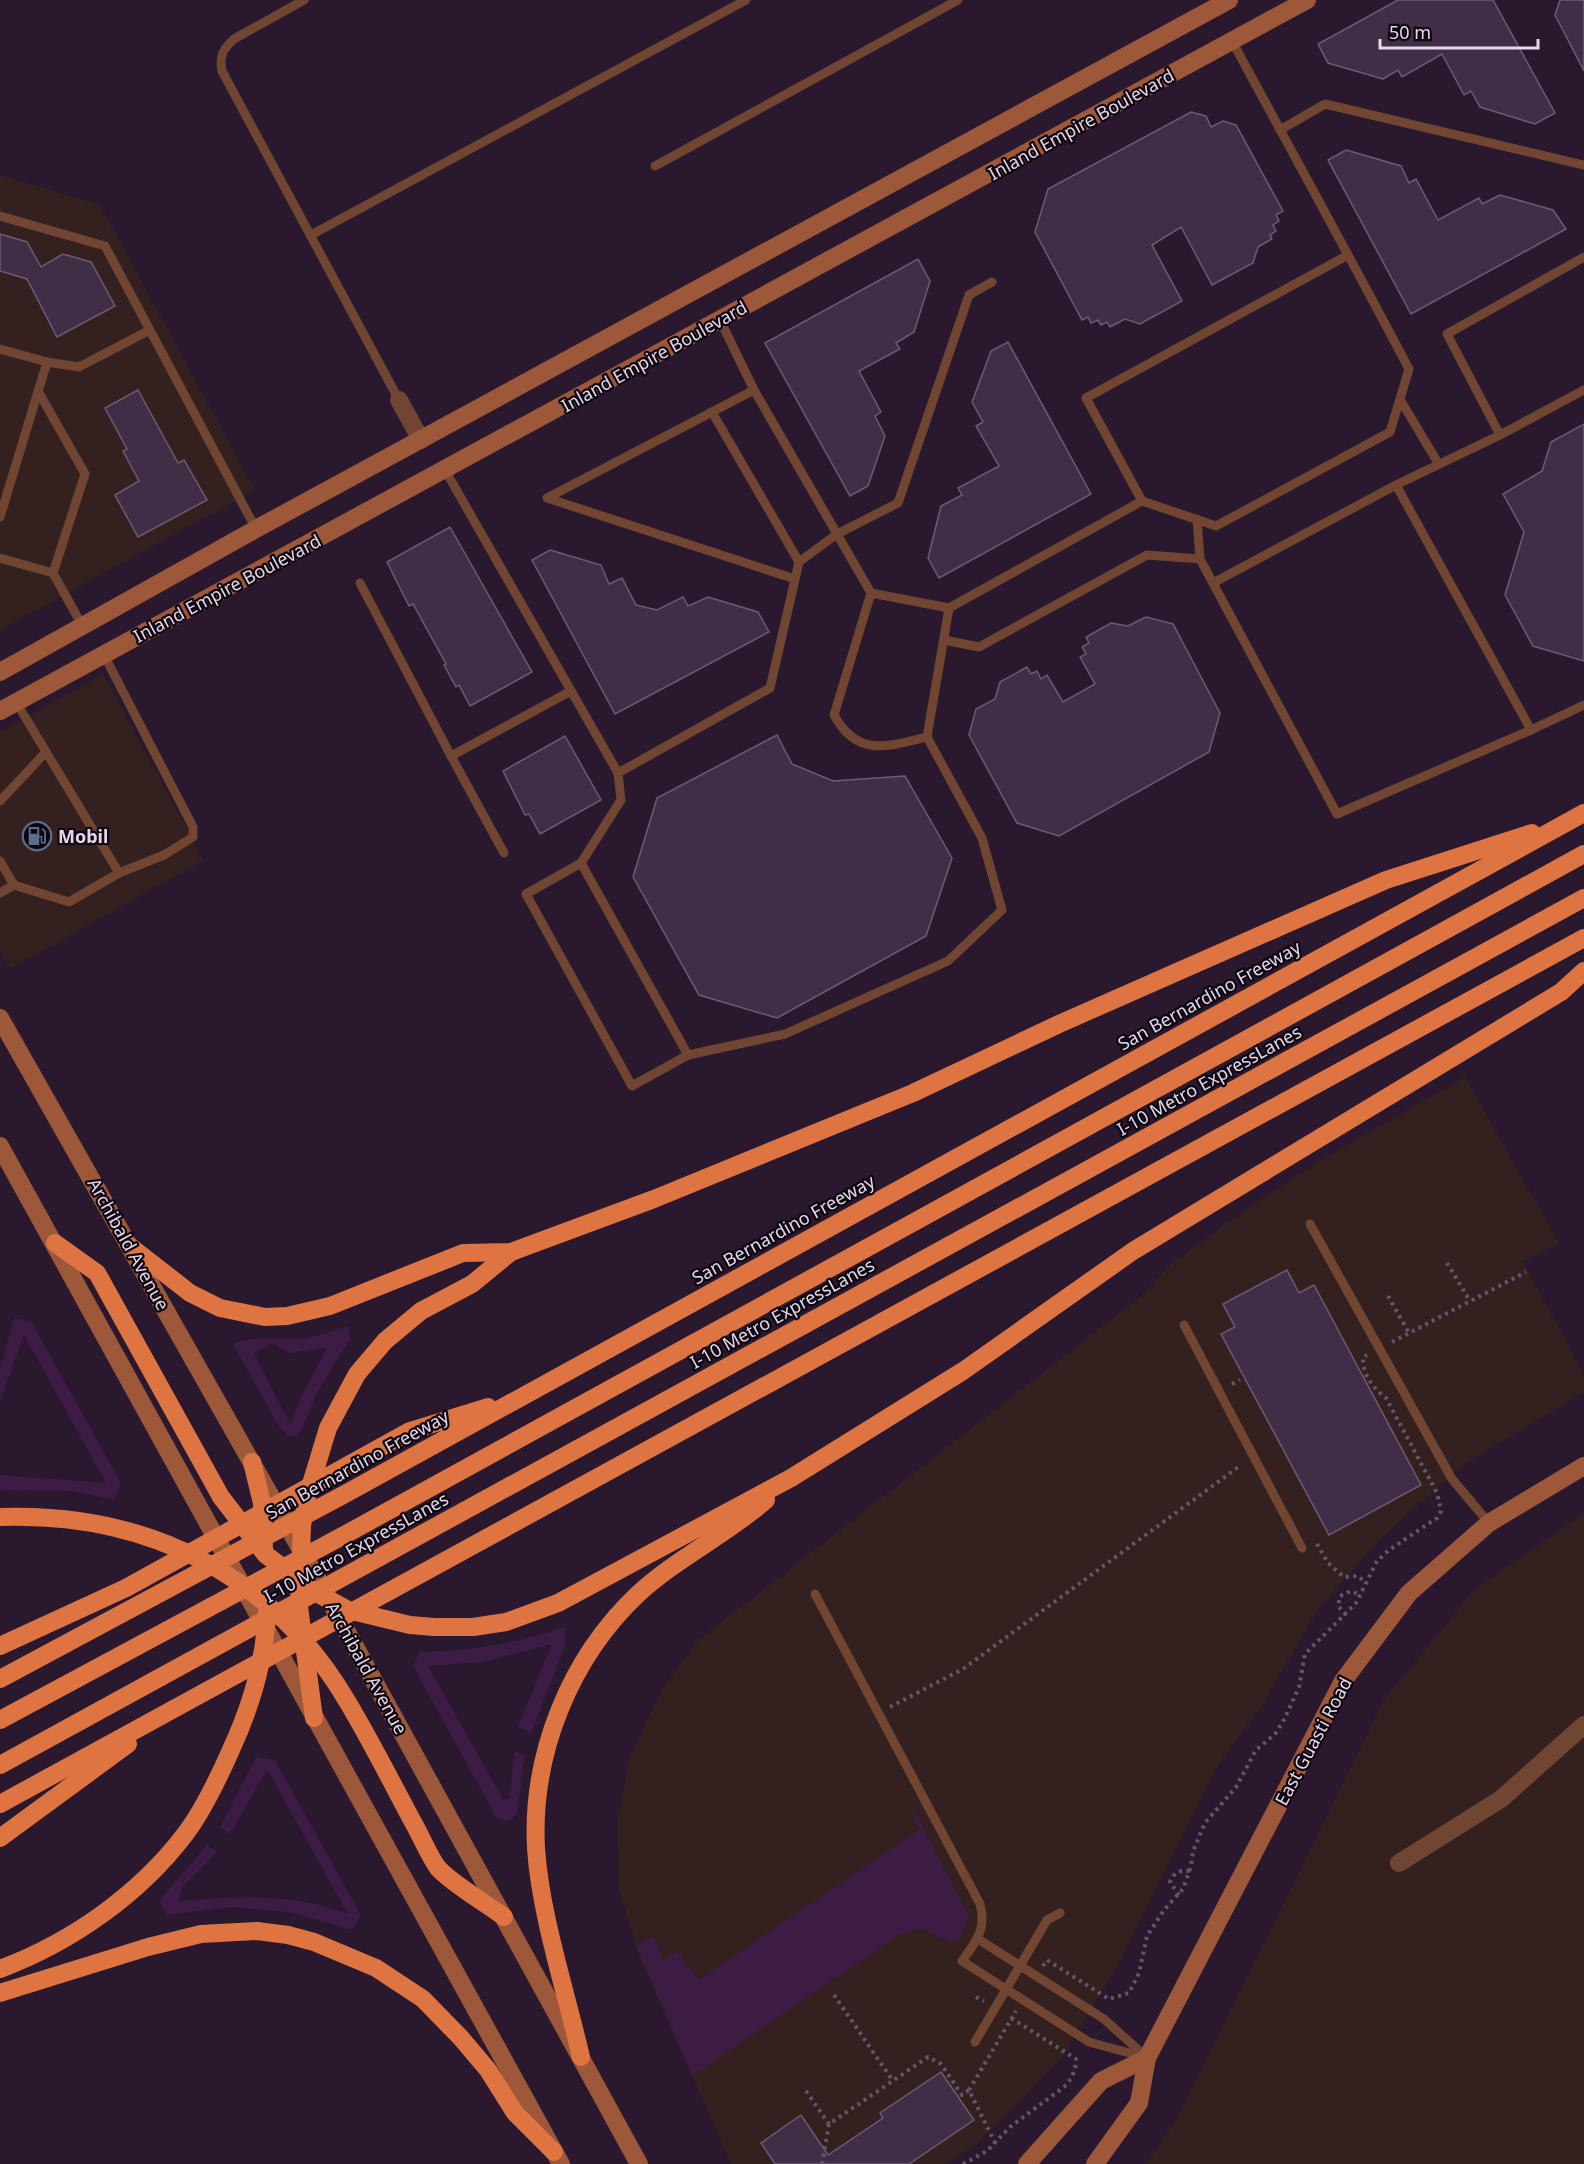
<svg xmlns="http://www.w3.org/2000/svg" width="1584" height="2164" viewBox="0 0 1584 2164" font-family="'Noto Sans',sans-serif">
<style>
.commercial{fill:#34211f}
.green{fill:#3c1c45;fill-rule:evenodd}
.building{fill:#402e46;stroke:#6e5a74;stroke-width:1.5}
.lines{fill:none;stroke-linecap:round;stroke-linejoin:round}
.path{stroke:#65566a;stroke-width:4;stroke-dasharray:3 4.5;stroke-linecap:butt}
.lane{stroke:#704532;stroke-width:9}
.street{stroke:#704532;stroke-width:18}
.secondary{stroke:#9d583a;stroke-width:18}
.highway{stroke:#df7443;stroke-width:18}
.labels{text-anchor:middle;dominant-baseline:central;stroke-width:4.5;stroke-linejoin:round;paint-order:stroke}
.street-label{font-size:18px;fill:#e3d8e7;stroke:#0e0610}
.poi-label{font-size:18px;font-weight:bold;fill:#e3d8e7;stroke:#0e0610;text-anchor:start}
</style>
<rect width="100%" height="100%" fill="#29182e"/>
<g class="commercial">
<path d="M 0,175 L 100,205 L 255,490 L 0,630 Z"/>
<path d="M 103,674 L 204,860 L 10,969 L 0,951 L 0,732 Z"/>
<path d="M 1465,1077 L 1559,1243 L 1523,1261 L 1584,1375 L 1584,1392 L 1463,1465 L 1381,1538 L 1319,1608 L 1259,1710 L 1216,1768 L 1119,1963 L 1063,2056 L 976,2145 L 944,2164 L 731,2164 L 640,1958 L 619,1889 L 617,1824 L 630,1756 L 660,1693 L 696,1642 L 1139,1298 L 1172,1263 L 1251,1206 L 1338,1150 Z"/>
<path d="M 1584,1513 L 1584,2164 L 1146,2164 L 1178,2116 L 1384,1700 L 1474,1590 Z"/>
</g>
<g class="green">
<path d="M 14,1318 L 31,1321 L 121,1483 L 114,1499 L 69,1491 L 0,1490 L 0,1475 L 106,1483 L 24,1335 L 0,1401 L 0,1369 Z"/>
<path d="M 347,1326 L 351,1339 L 335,1362 L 316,1395 L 302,1429 L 296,1436 L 286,1434 L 278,1425 L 233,1344 C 252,1334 288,1342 311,1337 C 323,1335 335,1330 347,1326 ZM 273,1343 L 289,1353 L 327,1348 L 302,1395 L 290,1424 L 254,1353 Z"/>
<path d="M 564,1627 L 566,1644 L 531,1733 L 518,1727 L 552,1644 L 484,1662 L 428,1666 L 504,1801 L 510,1798 L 514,1751 L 525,1756 L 517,1814 L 508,1821 L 496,1817 L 413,1666 L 420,1652 C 474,1651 512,1644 564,1627 Z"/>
<path d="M 256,1757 L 275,1760 L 361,1915 L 352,1930 L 290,1912 L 232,1907 L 167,1915 L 159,1901 L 207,1845 L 217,1852 L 183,1886 L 179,1901 C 223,1897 268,1895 312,1903 C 324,1905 336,1911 348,1914 L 267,1769 L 230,1834 L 220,1827 Z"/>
<path d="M 915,1812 L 969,1917 C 967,1927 961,1937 952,1943 L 920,1928 L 900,1934 L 692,2076 L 636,1944 L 654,1937 L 663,1959 L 677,1952 L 699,1980 L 920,1829 L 912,1814 Z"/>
</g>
<g class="building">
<path d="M 1398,0 L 1493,0 L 1555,113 L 1535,124 L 1480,107 L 1471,91 L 1464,95 L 1442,54 L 1402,77 L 1398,70 L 1383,79 L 1328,63 L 1318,44 Z"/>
<path d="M 1560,0 L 1584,0 L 1584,71 L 1555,15 Z"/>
<path d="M 1191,112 L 1206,116 L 1211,127 L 1223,121 L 1236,125 L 1283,211 L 1276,215 L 1279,221 L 1273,225 L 1276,231 L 1270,235 L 1272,239 L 1258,247 L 1253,263 L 1212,285 L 1181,227 L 1152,245 L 1182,301 L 1140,324 L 1125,319 L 1110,327 L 1107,322 L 1101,325 L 1098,320 L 1091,323 L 1088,317 L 1082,320 L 1035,232 L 1048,189 Z"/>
<path d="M 1346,150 L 1401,166 L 1409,183 L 1416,179 L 1438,220 L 1479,198 L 1482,204 L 1500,195 L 1553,210 L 1566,229 L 1411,314 L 1328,160 Z"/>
<path d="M 0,234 L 27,242 L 41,267 L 63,254 L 91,262 L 115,306 L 57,337 L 27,279 L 0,271 Z"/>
<path d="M 918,259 L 930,281 L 914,332 L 896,343 L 900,349 L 859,371 L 881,412 L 875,416 L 885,436 L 868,486 L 850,496 L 765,343 Z"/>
<path d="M 1008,342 L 1091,494 L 939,578 L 928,558 L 941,506 L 962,495 L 958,488 L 999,466 L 976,426 L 983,422 L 972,402 L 991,351 Z"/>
<path d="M 138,390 L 178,463 L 184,460 L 207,500 L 138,537 L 115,495 L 139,481 L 123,451 L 127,449 L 105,408 Z"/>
<path d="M 1584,424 L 1584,661 L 1533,646 L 1505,595 L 1524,532 L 1503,494 L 1542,471 L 1551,442 Z"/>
<path d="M 450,527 L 532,672 L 470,706 L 459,685 L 456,687 L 444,665 L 446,664 L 413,604 L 409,606 L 387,562 Z"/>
<path d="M 550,550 L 601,565 L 609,584 L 622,578 L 636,605 L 657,610 L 683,597 L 688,606 L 708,597 L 758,612 L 769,632 L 615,714 L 532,560 Z"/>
<path d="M 1146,617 L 1173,624 L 1220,713 L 1209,752 L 1059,836 L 1017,823 L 969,735 L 976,709 L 995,699 L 1000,682 L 1027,667 L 1031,674 L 1037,671 L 1041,679 L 1047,675 L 1063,702 L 1095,684 L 1080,657 L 1086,654 L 1082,647 L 1089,643 L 1086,637 L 1111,623 L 1128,626 Z"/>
<path d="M 777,735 L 792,764 L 833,781 L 905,776 L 952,858 L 926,936 L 777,1018 L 699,995 L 633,877 L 657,798 Z"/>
<path d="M 565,736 L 601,800 L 540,834 L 529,814 L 525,815 L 503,771 Z"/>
<path d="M 1287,1270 L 1299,1293 L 1314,1285 L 1421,1485 L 1329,1535 L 1221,1334 L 1235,1327 L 1223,1304 Z"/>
<path d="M 941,2072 L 974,2120 L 909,2164 L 775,2164 L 761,2143 L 801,2115 L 828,2155 L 883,2118 L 880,2113 Z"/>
</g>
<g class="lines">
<g class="path">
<path d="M 1447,1263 L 1470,1301"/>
<path d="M 1388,1296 L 1409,1333"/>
<path d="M 1392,1342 L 1526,1272"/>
<path d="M 1232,1384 L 1240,1380"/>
<path d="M 1317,1544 L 1328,1563 L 1344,1577 L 1358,1576 L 1366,1583"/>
<path d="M 1346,1615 L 1338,1606 L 1340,1596 L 1351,1591 L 1360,1595"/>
<path d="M 890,1707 L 963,1669 L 1241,1465"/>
<path d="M 1179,1895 L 1170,1882 C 1174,1872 1180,1870 1190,1871"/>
<path d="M 1043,1966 L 1047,1960 L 1109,1999 L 1129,1993 L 1139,1973 L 1147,1936 L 1164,1910 L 1183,1889 L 1191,1866 L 1193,1851 L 1205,1823 L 1236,1787 L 1256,1750 L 1275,1734 L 1285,1718 L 1299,1687 L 1305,1654 L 1356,1603 L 1377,1561 L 1389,1550 L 1437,1518 L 1441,1511 L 1437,1493 L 1386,1398 C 1373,1388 1362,1374 1363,1357 L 1367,1355"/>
<path d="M 834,1995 L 893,2081"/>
<path d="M 976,1997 L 984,2001"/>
<path d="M 969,2090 L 1016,2011"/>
<path d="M 806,2091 L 829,2124"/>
<path d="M 822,2164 L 829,2124 L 928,2057 L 941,2064 L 962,2095 L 969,2090 L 995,2143"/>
<path d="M 963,2164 L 987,2151 L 1010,2127 L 1064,2087 C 1072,2079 1076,2070 1076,2059 L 1011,2018"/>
</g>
<g class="lane">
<path d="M 304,0 L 234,39 C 223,49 219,56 222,71 L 399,400"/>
<path d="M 1232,41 C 1291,150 1351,259 1409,369 L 1390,432 L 1216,526 L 1142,501 L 1086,398 L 1348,255"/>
<path d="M 1280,130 L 1325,104 L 1584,165"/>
<path d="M 655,166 L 958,0"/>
<path d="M 0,216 L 105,246 L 256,529"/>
<path d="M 311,235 L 746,0"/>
<path d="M 720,320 L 754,390 L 871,593 L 834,715 C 857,757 886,747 927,737"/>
<path d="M 0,349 L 47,362 L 79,367 L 148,331"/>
<path d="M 38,391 L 85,474 L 53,573"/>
<path d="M 1401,401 L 1438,463"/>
<path d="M 712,412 L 754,390"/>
<path d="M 1500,435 L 1447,334 L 1584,257"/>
<path d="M 445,470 L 618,773"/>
<path d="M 1396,485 L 1500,435 L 1584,390"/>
<path d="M 0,517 L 47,362"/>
<path d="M 1197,519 L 1200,559"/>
<path d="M 0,558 L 53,573 L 83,627"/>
<path d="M 799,562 L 837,534 L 898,503 L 969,295 L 992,282"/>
<path d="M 360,583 L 451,756 L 571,691"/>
<path d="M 871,593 L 949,608 L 1142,501"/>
<path d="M 944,640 L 979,647 L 1147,555 L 1200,559 L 1337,814 L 1531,730 L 1396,485 L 1213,583"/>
<path d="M 104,655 L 193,827 L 193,837 L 164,855 L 119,873"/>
<path d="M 1531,730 L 1584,705"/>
<path d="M 451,756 L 504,853"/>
<path d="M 0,801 L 46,752"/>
<path d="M 0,861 L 14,885"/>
<path d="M 581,863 L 621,800 L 618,773 L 770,688 L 799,562 L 712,412 L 547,498 L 795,579"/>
<path d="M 581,863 L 688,1055 L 632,1086 L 526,894 Z"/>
<path d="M 0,893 L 14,885 L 69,902 L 119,873 L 16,702"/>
<path d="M 688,1055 L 785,1034 L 948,961 L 1002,910 L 982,838 L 927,737 L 949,608"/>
<path d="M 1310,1224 L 1452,1479 L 1489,1523"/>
<path d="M 1184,1325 L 1302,1548"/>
<path d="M 815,1594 L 980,1904 C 987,1929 976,1942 962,1961 L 1089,2042 L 1144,2057"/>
<path d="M 978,1939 L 1104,2019 L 1145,2056"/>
<path d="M 975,2042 L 1047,1920 L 1060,1913"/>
</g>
<g class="street">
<path d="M 399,400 L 421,440"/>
<path d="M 1399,1863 L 1501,1799 L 1584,1725"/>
</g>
<g class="secondary">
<path d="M 0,672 L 256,529 L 1229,0"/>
<path d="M 0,711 L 1307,0"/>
<path d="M 0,1018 L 330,1601 L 639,2164"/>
<path d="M 0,1146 L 561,2164"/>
<path d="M 1027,2164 L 1101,2081 L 1147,2058"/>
<path d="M 1095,2164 L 1139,2103 L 1147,2058 L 1343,1681 L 1409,1593 L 1489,1523 L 1584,1466"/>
</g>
<g class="highway">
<path d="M 55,1243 L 97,1273 L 221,1497 L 265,1554 L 313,1591 L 348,1610 L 410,1625 L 434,1627 L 473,1627 L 506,1622 L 558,1603 L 791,1478 L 963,1371 L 1133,1251 L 1561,992 L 1584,971"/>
<path d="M 131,1247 L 190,1293 L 220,1308 L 265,1317 L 287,1316 L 330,1306 L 463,1253 L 511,1252 L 654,1199 L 913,1093 L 1059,1024 L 1386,880 L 1532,833"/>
<path d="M 252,1462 L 262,1503 L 264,1548"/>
<path d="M 0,1517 C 146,1512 271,1573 347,1701 C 371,1741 392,1783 414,1824 C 422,1838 429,1856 438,1868 C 451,1883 487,1904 504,1917"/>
<path d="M 0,1646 L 126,1588 L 410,1431 L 488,1407"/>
<path d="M 0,1679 L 345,1494 L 1584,813"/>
<path d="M 314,1718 L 299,1607 L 302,1526 L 307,1497 L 328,1428 L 357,1374 L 385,1341 L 421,1311 L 472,1284 L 511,1252"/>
<path d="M 0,1720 L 348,1533 L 1584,854"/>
<path d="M 0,1765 L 1584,898"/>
<path d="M 0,1804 L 1584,938"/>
<path d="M 0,1838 L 128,1744"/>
<path d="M 0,1969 C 72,1942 140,1894 186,1833 C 204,1809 218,1779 230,1752 C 251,1707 265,1661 267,1612"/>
<path d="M 0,1993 L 148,1947 L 201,1934 L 257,1931 L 288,1935 L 314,1942 L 376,1968 L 423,1999 L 461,2038 L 488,2070 L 515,2113 L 554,2152"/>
<path d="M 581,2057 C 566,1992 540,1913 536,1848 C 531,1754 570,1658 638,1594 C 677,1558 726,1535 766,1500"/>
</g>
</g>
<defs>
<g id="fuel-ring" transform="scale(1.5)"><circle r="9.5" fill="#0e0610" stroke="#5c6f8a" stroke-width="1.5"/><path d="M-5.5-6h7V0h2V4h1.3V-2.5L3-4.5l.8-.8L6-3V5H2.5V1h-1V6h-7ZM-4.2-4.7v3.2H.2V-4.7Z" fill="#5c6f8a"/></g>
</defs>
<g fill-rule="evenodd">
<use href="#fuel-ring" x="37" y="836"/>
</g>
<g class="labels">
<g class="street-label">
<text transform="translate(1081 124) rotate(-29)">Inland Empire Boulevard</text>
<text transform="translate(654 356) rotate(-29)">Inland Empire Boulevard</text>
<text transform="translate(227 588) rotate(-28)">Inland Empire Boulevard</text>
<text transform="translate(1209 995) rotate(-29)">San Bernardino Freeway</text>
<text transform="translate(1209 1080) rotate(-29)">I-10 Metro ExpressLanes</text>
<text transform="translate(783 1229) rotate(-29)">San Bernardino Freeway</text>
<text transform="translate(129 1244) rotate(61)">Archibald Avenue</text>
<text transform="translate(782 1313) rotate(-29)">I-10 Metro ExpressLanes</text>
<text transform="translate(357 1464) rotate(-29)">San Bernardino Freeway</text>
<text transform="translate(356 1547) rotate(-29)">I-10 Metro ExpressLanes</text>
<text transform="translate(367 1668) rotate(61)">Archibald Avenue</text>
<text transform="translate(1313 1741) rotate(-62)">East Guasti Road</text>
</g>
<g class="poi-label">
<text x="58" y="836">Mobil</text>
</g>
</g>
<path d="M1380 39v9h158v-9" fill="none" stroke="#e3d8e7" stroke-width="3"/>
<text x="1389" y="39" font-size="18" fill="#e3d8e7" stroke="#0e0610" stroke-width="4.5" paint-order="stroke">50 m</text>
</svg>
